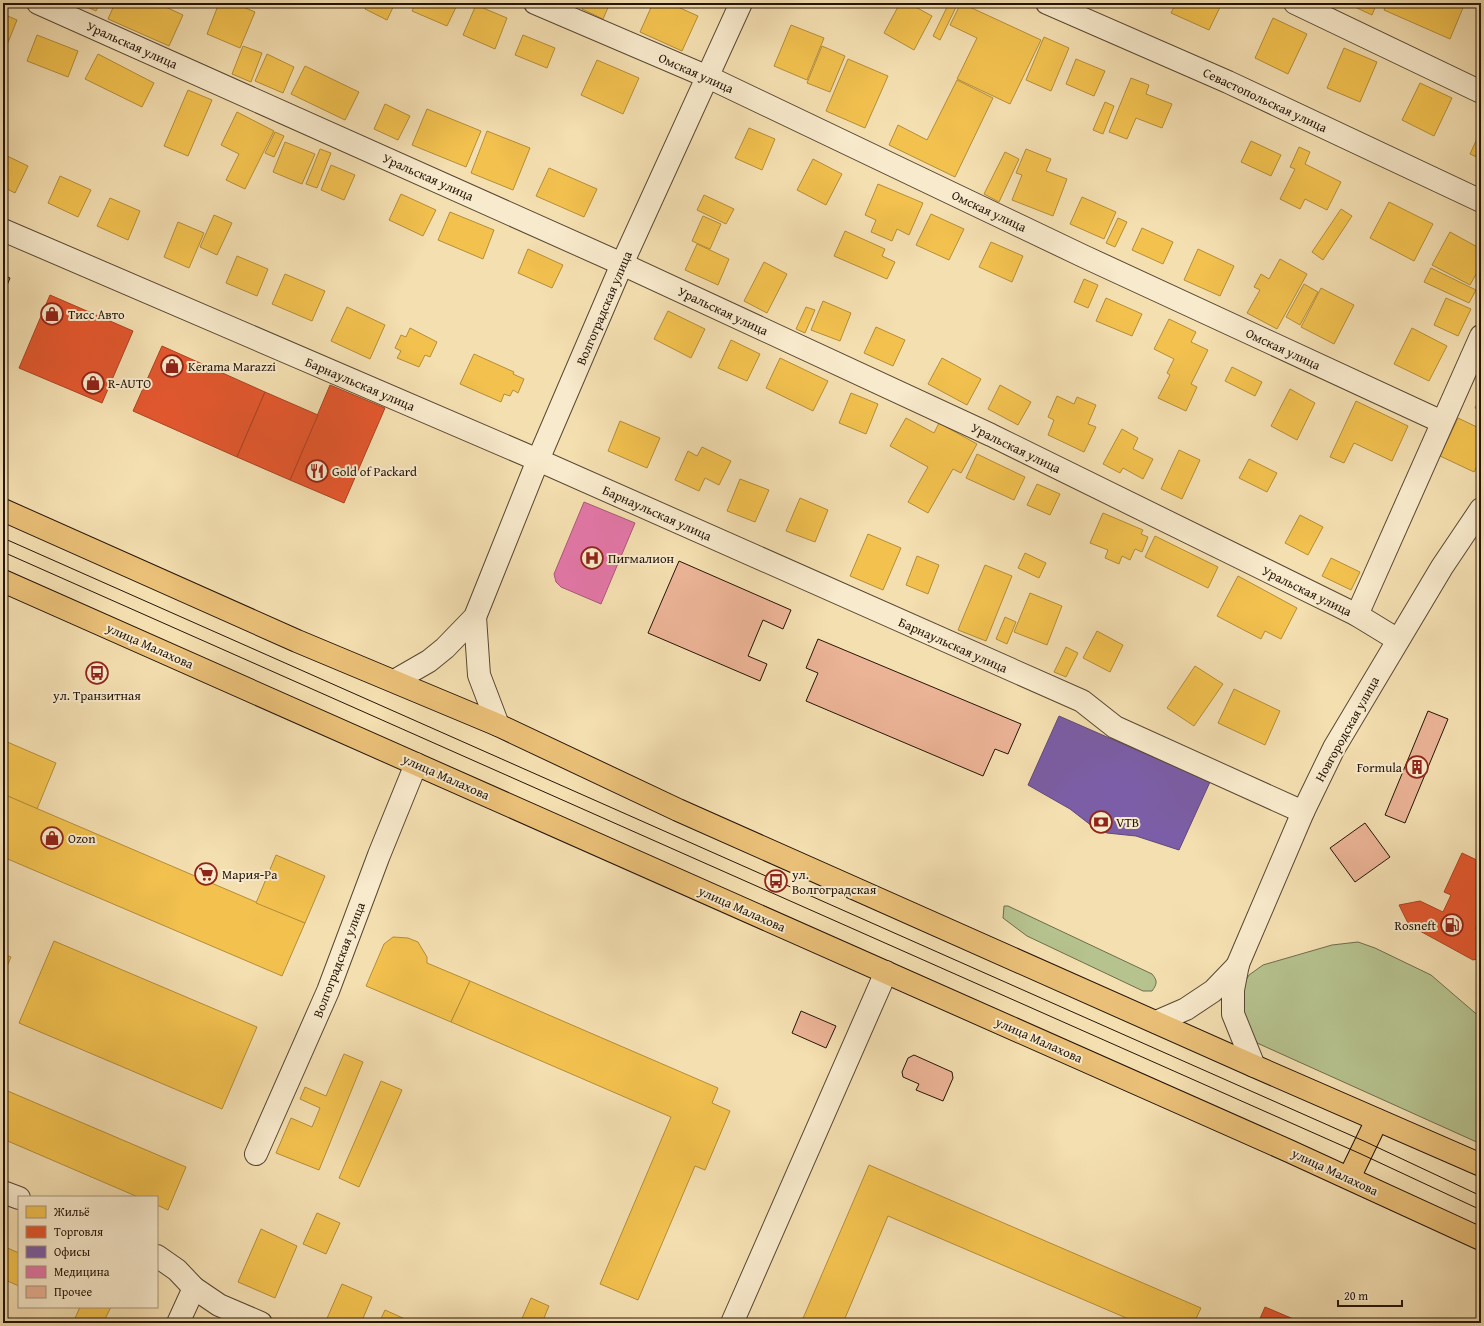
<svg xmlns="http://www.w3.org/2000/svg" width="1484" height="1326" viewBox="0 0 1484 1326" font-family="'Gentium Book Plus',serif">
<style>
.green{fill:#b6c38f;stroke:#6d6c4b}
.homes{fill:#f2c14e;stroke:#b48d39}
.shops{fill:#e4572e;stroke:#aa4322}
.offices{fill:#7b5ea7;stroke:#614877}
.health{fill:#e377a8;stroke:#aa5978}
.building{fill:#ecb497;stroke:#241407}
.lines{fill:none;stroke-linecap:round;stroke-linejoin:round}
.street-casing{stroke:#584732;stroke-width:24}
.primary-casing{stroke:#241407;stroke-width:24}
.street{stroke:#f8eacc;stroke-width:22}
.primary{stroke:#eac078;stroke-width:22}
.tram{stroke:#241407;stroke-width:1}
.labels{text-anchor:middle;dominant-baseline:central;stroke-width:4;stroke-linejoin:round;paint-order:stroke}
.street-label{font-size:13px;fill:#241407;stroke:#f8eacc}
.poi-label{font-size:13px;fill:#241407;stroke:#f8eacc;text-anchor:start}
</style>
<rect width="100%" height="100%" fill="#f4dfb1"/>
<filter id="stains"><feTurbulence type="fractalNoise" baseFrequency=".005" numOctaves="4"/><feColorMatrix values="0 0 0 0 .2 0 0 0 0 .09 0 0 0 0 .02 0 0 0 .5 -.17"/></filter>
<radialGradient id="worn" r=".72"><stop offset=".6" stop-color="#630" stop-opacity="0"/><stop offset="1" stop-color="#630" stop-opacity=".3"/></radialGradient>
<g class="green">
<path d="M 1004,906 L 1008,906 L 1152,974 C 1158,981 1157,984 1152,991 L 1143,991 L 1027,936 L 1003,918 Z"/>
<path d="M 1358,942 L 1375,948 L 1431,975 L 1481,1018 L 1481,1144 L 1257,1043 L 1240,1010 L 1239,992 L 1249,975 L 1263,965 L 1332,945 Z"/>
</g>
<g class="homes">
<path d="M 79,3 L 100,3 L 96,11 Z"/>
<path d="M 115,3 L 157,3 L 183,15 L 169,46 L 108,19 Z"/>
<path d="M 219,3 L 234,3 L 255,12 L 240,48 L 207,34 Z"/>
<path d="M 368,3 L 395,3 L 387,20 L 365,9 Z"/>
<path d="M 416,3 L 458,3 L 447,26 L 412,11 Z"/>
<path d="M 584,3 L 610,3 L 603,19 L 582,9 Z"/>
<path d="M 653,3 L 669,3 L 698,16 L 682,51 L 640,32 Z"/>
<path d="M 900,3 L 908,3 L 932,16 L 914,50 L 884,33 Z"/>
<path d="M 949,3 L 958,3 L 940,40 L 933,36 Z"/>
<path d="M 961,3 L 1041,40 L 1010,104 L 957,79 L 977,38 L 950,25 Z"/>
<path d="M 1176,3 L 1222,3 L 1209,30 L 1171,13 Z"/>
<path d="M 1346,3 L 1377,3 L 1372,15 Z"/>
<path d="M 1387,3 L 1465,3 L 1450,39 L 1384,10 Z"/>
<path d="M 476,5 L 507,18 L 495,49 L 463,35 Z"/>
<path d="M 3,14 L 17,20 L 5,50 L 3,49 Z"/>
<path d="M 1273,18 L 1307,34 L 1288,74 L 1255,58 Z"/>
<path d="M 791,25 L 824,38 L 807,80 L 774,66 Z"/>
<path d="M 37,35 L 78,51 L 68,77 L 27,61 Z"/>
<path d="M 523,35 L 555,48 L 547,68 L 515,55 Z"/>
<path d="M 1044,37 L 1069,48 L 1051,91 L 1026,80 Z"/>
<path d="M 243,46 L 262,53 L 251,82 L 232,74 Z"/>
<path d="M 822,46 L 845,56 L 830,92 L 807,83 Z"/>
<path d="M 1344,48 L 1377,62 L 1360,102 L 1327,88 Z"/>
<path d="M 98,54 L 154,83 L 142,107 L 85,79 Z"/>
<path d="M 267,54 L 294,67 L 283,93 L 255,81 Z"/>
<path d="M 848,59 L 888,76 L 865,128 L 826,111 Z"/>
<path d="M 1076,59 L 1105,71 L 1094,96 L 1066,84 Z"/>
<path d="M 597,60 L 639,78 L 623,114 L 581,95 Z"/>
<path d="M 305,66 L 359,92 L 345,120 L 291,94 Z"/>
<path d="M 1131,78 L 1149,85 L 1146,94 L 1172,104 L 1162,128 L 1136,118 L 1127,139 L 1109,132 Z"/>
<path d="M 957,80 L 993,98 L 955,177 L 889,145 L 898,125 L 927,140 Z"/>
<path d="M 1420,83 L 1452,98 L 1434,136 L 1402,120 Z"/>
<path d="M 188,90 L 212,100 L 188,156 L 164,146 Z"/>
<path d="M 1105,102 L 1114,106 L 1103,134 L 1093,130 Z"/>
<path d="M 385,104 L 410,116 L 398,140 L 374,129 Z"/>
<path d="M 427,109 L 481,131 L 466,167 L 412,145 Z"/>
<path d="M 237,112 L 274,131 L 245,189 L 226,180 L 239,154 L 221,145 Z"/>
<path d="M 749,128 L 775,139 L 762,170 L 735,158 Z"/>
<path d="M 1481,130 L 1481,159 L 1470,154 Z"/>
<path d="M 487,131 L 530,148 L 513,190 L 471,173 Z"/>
<path d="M 275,132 L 284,136 L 274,157 L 265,153 Z"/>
<path d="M 1251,141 L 1281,155 L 1271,176 L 1241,162 Z"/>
<path d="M 285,142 L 315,154 L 302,184 L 273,172 Z"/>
<path d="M 1299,147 L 1310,152 L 1305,164 L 1341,182 L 1327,210 L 1305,199 L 1300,209 L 1280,199 L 1295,169 L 1290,167 Z"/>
<path d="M 320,149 L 331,153 L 317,188 L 306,184 Z"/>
<path d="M 1026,149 L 1051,159 L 1046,171 L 1067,179 L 1053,216 L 1012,200 L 1022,175 L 1016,173 Z"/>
<path d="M 1005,152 L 1019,159 L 999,202 L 984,194 Z"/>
<path d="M 3,154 L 28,166 L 15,193 L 3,187 Z"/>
<path d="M 813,159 L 842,174 L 826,205 L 797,190 Z"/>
<path d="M 331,165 L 355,175 L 344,200 L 321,190 Z"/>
<path d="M 549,168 L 597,189 L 584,217 L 536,196 Z"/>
<path d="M 60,176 L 91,190 L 78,217 L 48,203 Z"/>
<path d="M 878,184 L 923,203 L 909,235 L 897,229 L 892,241 L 871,232 L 876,220 L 865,215 Z"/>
<path d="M 401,194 L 436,210 L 423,236 L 389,220 Z"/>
<path d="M 704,195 L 734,209 L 726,224 L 697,210 Z"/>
<path d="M 1082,197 L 1116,212 L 1104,239 L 1070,224 Z"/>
<path d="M 110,198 L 140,211 L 128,240 L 97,226 Z"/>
<path d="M 1389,202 L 1433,224 L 1414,261 L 1370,238 Z"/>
<path d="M 1341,209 L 1352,216 L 1323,260 L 1312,252 Z"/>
<path d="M 450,212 L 494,230 L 483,259 L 438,240 Z"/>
<path d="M 931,214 L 964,229 L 949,260 L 916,245 Z"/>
<path d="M 214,215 L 232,223 L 217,255 L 200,247 Z"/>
<path d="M 703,216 L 721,224 L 710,249 L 692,241 Z"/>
<path d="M 1118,218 L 1127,222 L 1115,247 L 1106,243 Z"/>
<path d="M 178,222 L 204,233 L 189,268 L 164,257 Z"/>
<path d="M 1142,228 L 1173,242 L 1163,264 L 1132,250 Z"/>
<path d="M 845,231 L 885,249 L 882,256 L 895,262 L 887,279 L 834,256 Z"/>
<path d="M 1450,232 L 1481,249 L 1481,265 L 1470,285 L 1432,265 Z"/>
<path d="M 991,242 L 1023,256 L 1012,282 L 979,267 Z"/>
<path d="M 697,244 L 729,259 L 718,285 L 685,270 Z"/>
<path d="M 528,249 L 563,265 L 552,288 L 518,273 Z"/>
<path d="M 1198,249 L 1234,266 L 1220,296 L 1184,280 Z"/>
<path d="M 237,256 L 268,269 L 257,296 L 226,283 Z"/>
<path d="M 1280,259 L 1307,274 L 1277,329 L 1247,313 L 1260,290 L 1254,287 L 1261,274 L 1269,279 Z"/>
<path d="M 764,262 L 787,274 L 767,313 L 744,301 Z"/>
<path d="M 1431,268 L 1476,290 L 1469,303 L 1424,282 Z"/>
<path d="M 285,274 L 325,291 L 312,321 L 272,304 Z"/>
<path d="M 1084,279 L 1098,285 L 1088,308 L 1074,302 Z"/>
<path d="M 1304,284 L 1318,292 L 1300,325 L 1286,317 Z"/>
<path d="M 1321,288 L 1354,305 L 1334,344 L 1301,327 Z"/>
<path d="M 1106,298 L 1142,314 L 1132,336 L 1096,321 Z"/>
<path d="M 1446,298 L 1471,309 L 1458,336 L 1434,325 Z"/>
<path d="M 823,301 L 851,313 L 840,341 L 811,330 Z"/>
<path d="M 347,307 L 385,325 L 370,359 L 331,341 Z"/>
<path d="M 806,307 L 815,310 L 805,333 L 796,329 Z"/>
<path d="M 668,311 L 705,329 L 691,358 L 654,339 Z"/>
<path d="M 1169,319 L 1196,332 L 1191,342 L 1208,350 L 1191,384 L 1197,387 L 1186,411 L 1158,398 L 1170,375 L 1167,373 L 1174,359 L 1154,349 Z"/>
<path d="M 876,327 L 905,340 L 893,366 L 864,353 Z"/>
<path d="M 410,328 L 437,342 L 430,357 L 425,355 L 419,367 L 397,358 L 401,351 L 395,348 L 401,335 L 406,337 Z"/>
<path d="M 1412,328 L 1447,346 L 1429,381 L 1394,364 Z"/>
<path d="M 731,340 L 760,354 L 747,381 L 718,368 Z"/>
<path d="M 474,354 L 514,372 L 513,374 L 524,379 L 518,393 L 513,390 L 510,396 L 504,394 L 501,402 L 460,384 Z"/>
<path d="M 780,358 L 828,381 L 813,411 L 766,388 Z"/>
<path d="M 942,358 L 981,379 L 967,405 L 928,384 Z"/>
<path d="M 1232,367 L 1262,382 L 1255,396 L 1225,381 Z"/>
<path d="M 1000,385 L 1031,402 L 1018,425 L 988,409 Z"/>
<path d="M 1290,389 L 1315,403 L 1297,440 L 1271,426 Z"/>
<path d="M 851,393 L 878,404 L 866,434 L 839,423 Z"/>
<path d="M 1481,395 L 1481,411 L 1475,408 Z"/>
<path d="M 1057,396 L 1074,404 L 1077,397 L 1096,405 L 1088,424 L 1096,427 L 1084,452 L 1048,435 L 1054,420 L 1048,417 Z"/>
<path d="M 1356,401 L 1408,426 L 1392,461 L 1354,443 L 1344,463 L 1330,457 Z"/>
<path d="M 906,418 L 934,433 L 939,423 L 977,444 L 961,473 L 953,469 L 928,513 L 908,502 L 928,467 L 890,446 Z"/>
<path d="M 1458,418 L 1481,429 L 1481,458 L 1474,472 L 1440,456 Z"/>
<path d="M 620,421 L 660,438 L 647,468 L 608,451 Z"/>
<path d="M 1122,429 L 1138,438 L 1133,449 L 1153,459 L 1143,479 L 1123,468 L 1120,473 L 1103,464 Z"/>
<path d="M 702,447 L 731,461 L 719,485 L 705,478 L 699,491 L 675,480 L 688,451 L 697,456 Z"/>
<path d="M 1179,450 L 1200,460 L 1182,499 L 1161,489 Z"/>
<path d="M 977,454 L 1025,477 L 1014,500 L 966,478 Z"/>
<path d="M 1249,459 L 1277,473 L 1267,492 L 1239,478 Z"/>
<path d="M 740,479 L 769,490 L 755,522 L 727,511 Z"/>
<path d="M 1037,484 L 1060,494 L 1050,515 L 1027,505 Z"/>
<path d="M 800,498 L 828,510 L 815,542 L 786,531 Z"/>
<path d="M 1103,513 L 1143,530 L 1141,534 L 1148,537 L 1142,552 L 1135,549 L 1130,560 L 1122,556 L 1119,564 L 1105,558 L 1108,550 L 1090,543 Z"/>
<path d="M 1300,515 L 1323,527 L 1308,555 L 1285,543 Z"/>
<path d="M 868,534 L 901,548 L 883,590 L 850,576 Z"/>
<path d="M 1155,536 L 1218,567 L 1208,588 L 1145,557 Z"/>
<path d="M 1025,553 L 1046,563 L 1039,578 L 1018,568 Z"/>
<path d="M 917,556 L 939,565 L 928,594 L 906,585 Z"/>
<path d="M 1331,558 L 1360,572 L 1351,590 L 1322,576 Z"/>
<path d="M 985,565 L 1012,576 L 986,641 L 958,630 Z"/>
<path d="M 1238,576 L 1297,608 L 1281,639 L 1265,631 L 1261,639 L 1217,616 Z"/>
<path d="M 1030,593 L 1062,606 L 1047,645 L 1014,632 Z"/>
<path d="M 1005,617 L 1016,622 L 1007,644 L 996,639 Z"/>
<path d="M 1097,631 L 1123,645 L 1110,672 L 1083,658 Z"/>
<path d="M 1066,647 L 1078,653 L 1066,677 L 1054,672 Z"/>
<path d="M 1195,666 L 1223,684 L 1194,726 L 1167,708 Z"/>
<path d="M 1234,689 L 1280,711 L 1265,745 L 1218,723 Z"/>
<path d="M 5,741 L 56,763 L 37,809 L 3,794 L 3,746 Z"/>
<path d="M 3,794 L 305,923 L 282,976 L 3,857 Z"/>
<path d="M 276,855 L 325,876 L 305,923 L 256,903 Z"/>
<path d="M 393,937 L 408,938 L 418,942 L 427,957 L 427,963 L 470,981 L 451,1022 L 366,986 L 384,944 Z"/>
<path d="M 54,941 L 257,1027 L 222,1109 L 19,1023 Z"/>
<path d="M 3,954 L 11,957 L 3,976 Z"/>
<path d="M 470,981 L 718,1088 L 712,1103 L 730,1111 L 705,1170 L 695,1166 L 638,1300 L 600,1284 L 671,1117 L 451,1022 Z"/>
<path d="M 344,1054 L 363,1062 L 319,1170 L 276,1153 L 291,1118 L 312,1127 L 320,1108 L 300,1099 L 305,1087 L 326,1096 Z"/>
<path d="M 381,1081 L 402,1090 L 359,1187 L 339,1178 Z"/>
<path d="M 3,1089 L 186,1167 L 168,1210 L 157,1205 L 157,1197 L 138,1197 L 3,1139 Z"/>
<path d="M 869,1165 L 1201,1308 L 1194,1323 L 1138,1323 L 888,1216 L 843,1323 L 801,1323 Z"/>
<path d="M 317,1213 L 340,1223 L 326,1254 L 303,1244 Z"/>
<path d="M 261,1229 L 297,1246 L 275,1298 L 238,1282 Z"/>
<path d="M 3,1246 L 19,1253 L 19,1286 L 3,1279 Z"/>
<path d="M 342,1284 L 372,1297 L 361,1323 L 325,1323 Z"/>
<path d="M 531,1298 L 549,1306 L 542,1323 L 520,1323 Z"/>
<path d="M 80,1307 L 111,1307 L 103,1323 L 73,1323 Z"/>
<path d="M 385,1310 L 405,1319 L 404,1323 L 379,1323 Z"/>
</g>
<g class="shops">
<path d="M 50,295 L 133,331 L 102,403 L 19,368 Z"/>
<path d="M 162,346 L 265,392 L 237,457 L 133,411 Z"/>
<path d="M 330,385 L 385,408 L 344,503 L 290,480 Z"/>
<path d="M 265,392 L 318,415 L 290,480 L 237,457 Z"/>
<path d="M 1462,853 L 1481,862 L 1481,916 L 1475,929 L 1481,932 L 1481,958 L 1473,960 L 1409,925 L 1399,905 L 1420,901 L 1443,912 L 1451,895 L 1444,892 Z"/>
<path d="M 1265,1307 L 1303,1323 L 1258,1323 Z"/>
</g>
<path class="offices" d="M 1059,716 L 1210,782 L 1179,850 L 1136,836 L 1107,833 L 1092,826 L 1070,809 L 1028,785 Z"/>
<path class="health" d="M 584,502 L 635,523 L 601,604 L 561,587 L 556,582 L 554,574 Z"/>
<g class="building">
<path d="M 3,275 L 10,278 L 3,295 Z"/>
<path d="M 679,561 L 791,610 L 783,629 L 763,620 L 748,656 L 767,664 L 760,681 L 648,633 Z"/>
<path d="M 818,639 L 1021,724 L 1008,754 L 995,749 L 983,776 L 806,701 L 818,673 L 806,668 Z"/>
<path d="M 1428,711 L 1448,719 L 1405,823 L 1385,815 Z"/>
<path d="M 1365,823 L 1390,857 L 1355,882 L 1330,848 Z"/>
<path d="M 801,1011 L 836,1026 L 826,1048 L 792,1033 Z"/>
<path d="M 914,1055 L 952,1072 L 953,1078 L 943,1101 L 916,1090 L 919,1084 L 903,1077 L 902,1072 L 908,1058 Z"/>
</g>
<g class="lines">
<g class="street-casing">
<g id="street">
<path d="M 38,3 L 622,264 L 991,435 L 1357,615 L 1398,640"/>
<path d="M 535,3 L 708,77 L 1083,256 L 1442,422"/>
<path d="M 1047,3 L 1228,82 L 1481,201"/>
<path d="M 1295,3 L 1481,92"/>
<path d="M 3,230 L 538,460 L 1082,701 L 1115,727 L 1303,812"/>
<path d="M 1357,615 L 1481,336"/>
<path d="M 475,617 L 479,675 L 498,725"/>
<path d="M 396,680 L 429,661 L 445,648 L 475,617 L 538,460 L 622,264 L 741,3"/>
<path d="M 1156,1022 L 1186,1009 L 1213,991 L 1238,965"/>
<path d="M 1254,1066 L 1233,1014 L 1233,990 L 1238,964 L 1303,812 L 1334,748 L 1442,567 L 1481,509"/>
<path d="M 256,1154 L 328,991 L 379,855 L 416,764"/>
<path d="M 3,1192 L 19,1198"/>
<path d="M 157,1256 L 177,1270 L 194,1288 L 219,1305 L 261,1323"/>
<path d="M 178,1323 L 194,1288"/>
<path d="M 732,1323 L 886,972"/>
</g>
</g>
<g class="primary-casing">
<g id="primary">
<path d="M 3,510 L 297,641 L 498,725 L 678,810 L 1254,1066 L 1481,1165"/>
<path d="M 3,581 L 1289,1151 L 1481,1239"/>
<path d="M 1349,1178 L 1377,1120"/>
</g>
</g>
<use href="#street" class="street"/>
<use href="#primary" class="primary"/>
<g class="tram">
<path d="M 3,538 L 1366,1142 L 1481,1196"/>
<path d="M 3,552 L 1361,1154 L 1481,1210"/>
</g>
</g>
<defs>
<g id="shop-ring" transform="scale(1.15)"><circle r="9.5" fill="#f8eacc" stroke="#8f2418" stroke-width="1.5"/><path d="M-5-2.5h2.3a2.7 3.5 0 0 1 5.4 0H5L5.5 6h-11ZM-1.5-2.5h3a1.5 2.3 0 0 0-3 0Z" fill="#8f2418"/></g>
<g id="restaurant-ring" transform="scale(1.15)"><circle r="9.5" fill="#f8eacc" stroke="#8f2418" stroke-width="1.5"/><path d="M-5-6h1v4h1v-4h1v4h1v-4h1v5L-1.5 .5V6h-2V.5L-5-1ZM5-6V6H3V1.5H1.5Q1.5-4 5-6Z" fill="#8f2418"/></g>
<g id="hospital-ring" transform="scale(1.15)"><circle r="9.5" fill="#f8eacc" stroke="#8f2418" stroke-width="1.5"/><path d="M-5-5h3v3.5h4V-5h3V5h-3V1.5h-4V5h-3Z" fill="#8f2418"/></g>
<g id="bus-ring" transform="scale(1.15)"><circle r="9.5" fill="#f8eacc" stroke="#8f2418" stroke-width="1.5"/><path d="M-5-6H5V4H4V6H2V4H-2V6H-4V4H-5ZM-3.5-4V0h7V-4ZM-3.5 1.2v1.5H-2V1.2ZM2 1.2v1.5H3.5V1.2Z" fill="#8f2418"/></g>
<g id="building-ring" transform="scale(1.15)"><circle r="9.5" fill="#f8eacc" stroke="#8f2418" stroke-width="1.5"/><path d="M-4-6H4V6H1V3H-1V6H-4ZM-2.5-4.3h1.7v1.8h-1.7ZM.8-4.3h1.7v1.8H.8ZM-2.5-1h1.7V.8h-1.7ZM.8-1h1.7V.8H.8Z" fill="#8f2418"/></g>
<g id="bank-ring" transform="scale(1.15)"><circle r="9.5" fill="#f8eacc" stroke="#8f2418" stroke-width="1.5"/><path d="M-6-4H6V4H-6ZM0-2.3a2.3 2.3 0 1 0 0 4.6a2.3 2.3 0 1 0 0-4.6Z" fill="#8f2418"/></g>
<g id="supermarket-ring" transform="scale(1.15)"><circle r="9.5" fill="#f8eacc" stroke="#8f2418" stroke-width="1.5"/><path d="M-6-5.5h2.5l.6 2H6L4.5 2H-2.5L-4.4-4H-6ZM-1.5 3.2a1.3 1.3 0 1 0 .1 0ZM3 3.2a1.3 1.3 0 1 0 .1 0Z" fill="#8f2418"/></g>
<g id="fuel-ring" transform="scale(1.15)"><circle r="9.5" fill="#f8eacc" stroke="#8f2418" stroke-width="1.5"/><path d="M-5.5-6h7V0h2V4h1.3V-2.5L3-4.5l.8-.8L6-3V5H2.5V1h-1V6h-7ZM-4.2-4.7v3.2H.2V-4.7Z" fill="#8f2418"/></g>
</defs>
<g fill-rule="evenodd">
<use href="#shop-ring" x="52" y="314"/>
<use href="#shop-ring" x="172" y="366"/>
<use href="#shop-ring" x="93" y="383"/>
<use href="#restaurant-ring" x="317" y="471"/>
<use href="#hospital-ring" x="592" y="558"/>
<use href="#bus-ring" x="97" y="673"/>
<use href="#building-ring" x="1417" y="767"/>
<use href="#bank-ring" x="1101" y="822"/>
<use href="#shop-ring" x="52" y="838"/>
<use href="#supermarket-ring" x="206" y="874"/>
<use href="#bus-ring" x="776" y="881"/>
<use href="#fuel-ring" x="1452" y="925"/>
</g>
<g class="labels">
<g class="street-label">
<text transform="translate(132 45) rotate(24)">Уральская улица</text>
<text transform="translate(696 73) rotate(24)">Омская улица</text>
<text transform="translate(1265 100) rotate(25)">Севастопольская улица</text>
<text transform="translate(428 177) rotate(24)">Уральская улица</text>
<text transform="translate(989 211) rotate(25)">Омская улица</text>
<text transform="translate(604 308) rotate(-67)">Волгоградская улица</text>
<text transform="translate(723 311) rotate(25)">Уральская улица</text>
<text transform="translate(1283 349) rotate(25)">Омская улица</text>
<text transform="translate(360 384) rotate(23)">Барнаульская улица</text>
<text transform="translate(1016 448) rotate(26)">Уральская улица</text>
<text transform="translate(657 513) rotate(24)">Барнаульская улица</text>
<text transform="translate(1307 591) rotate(26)">Уральская улица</text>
<text transform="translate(953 645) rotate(24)">Барнаульская улица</text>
<text transform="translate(150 646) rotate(24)">улица Малахова</text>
<text transform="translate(1347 729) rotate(-61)">Новгородская улица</text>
<text transform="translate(446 777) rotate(24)">улица Малахова</text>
<text transform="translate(742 909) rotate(24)">улица Малахова</text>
<text transform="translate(339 960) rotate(-69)">Волгоградская улица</text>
<text transform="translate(1039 1040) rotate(24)">улица Малахова</text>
<text transform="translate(1335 1172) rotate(25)">улица Малахова</text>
</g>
<g class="poi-label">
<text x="68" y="314">Тисс Авто</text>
<text x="188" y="366">Kerama Marazzi</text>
<text x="108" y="383">R-AUTO</text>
<text x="332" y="471">Gold of Packard</text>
<text x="608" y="558">Пигмалион</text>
<text x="97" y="695" text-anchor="middle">ул. Транзитная</text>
<text x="1402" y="767" text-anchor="end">Formula</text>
<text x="1116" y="822">VTB</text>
<text x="68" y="838">Ozon</text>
<text x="222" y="874">Мария-Ра</text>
<text x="792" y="874">ул.<tspan x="792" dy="15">Волгоградская</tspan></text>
<text x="1436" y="925" text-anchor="end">Rosneft</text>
</g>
</g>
<rect width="1484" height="1326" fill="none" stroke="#f4dfb1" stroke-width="16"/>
<rect x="4" y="4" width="1476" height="1318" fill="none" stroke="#241407" stroke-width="2"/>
<rect x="8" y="8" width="1468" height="1310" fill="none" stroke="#241407"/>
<rect x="18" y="1196" width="140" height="112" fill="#f8eacc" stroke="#a3947d"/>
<rect x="26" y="1206" width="20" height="12" fill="#f2c14e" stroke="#a3947d"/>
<text x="54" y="1216" font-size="12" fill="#241407">Жильё</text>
<rect x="26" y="1226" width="20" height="12" fill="#e4572e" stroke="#a3947d"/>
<text x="54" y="1236" font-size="12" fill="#241407">Торговля</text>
<rect x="26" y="1246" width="20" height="12" fill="#7b5ea7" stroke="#a3947d"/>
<text x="54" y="1256" font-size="12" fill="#241407">Офисы</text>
<rect x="26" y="1266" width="20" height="12" fill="#e377a8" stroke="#a3947d"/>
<text x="54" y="1276" font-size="12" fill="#241407">Медицина</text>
<rect x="26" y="1286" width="20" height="12" fill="#ecb497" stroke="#a3947d"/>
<text x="54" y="1296" font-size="12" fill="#241407">Прочее</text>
<path d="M1338 1300v6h64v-6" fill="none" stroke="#241407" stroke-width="2"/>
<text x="1344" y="1300" font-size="12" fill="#241407" stroke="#f8eacc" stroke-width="3" paint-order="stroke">20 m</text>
<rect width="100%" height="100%" filter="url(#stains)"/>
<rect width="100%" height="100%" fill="url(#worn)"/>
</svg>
